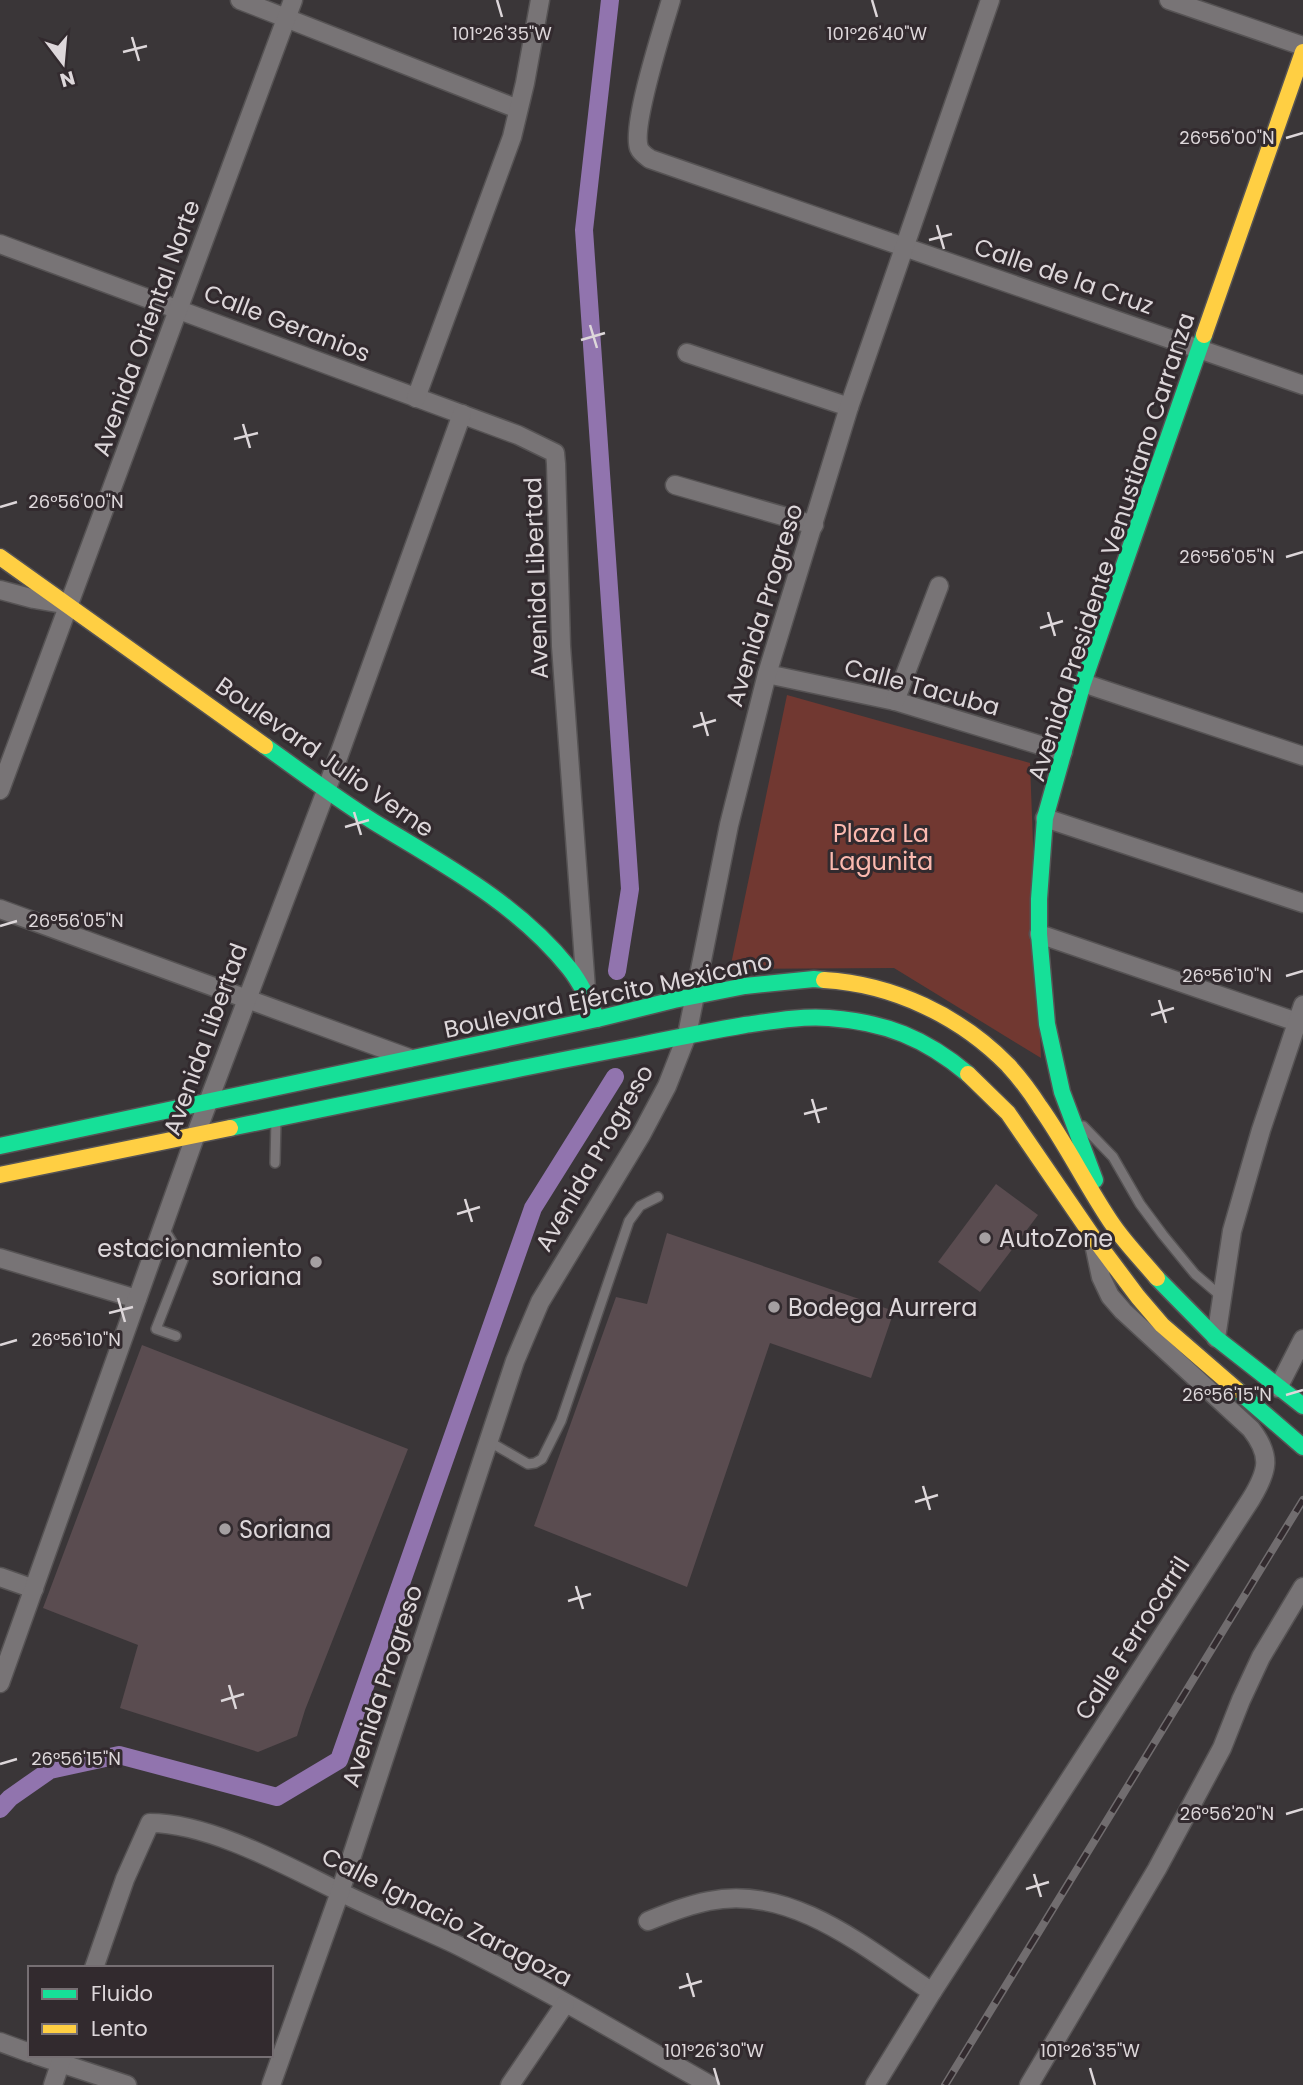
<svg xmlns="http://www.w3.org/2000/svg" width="1303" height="2085" viewBox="0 0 1303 2085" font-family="Poppins,sans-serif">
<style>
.green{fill:#713831}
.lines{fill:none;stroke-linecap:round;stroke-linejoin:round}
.canal{stroke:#9174ae;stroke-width:18}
.building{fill:#5a4c50}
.lane-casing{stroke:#565354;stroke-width:12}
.street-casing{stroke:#565354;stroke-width:21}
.fast-casing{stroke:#565354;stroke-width:19}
.slow-casing{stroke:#565354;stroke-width:19}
.lane{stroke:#787476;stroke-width:9}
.street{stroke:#787476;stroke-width:18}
.fast{stroke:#16e098;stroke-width:16}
.slow{stroke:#ffcf43;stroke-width:16}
.rail-casing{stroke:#716d6f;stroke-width:8}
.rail{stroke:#322a2e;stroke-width:5;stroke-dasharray:16;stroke-linecap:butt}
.ticks{fill:none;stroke:#ddd7da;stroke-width:2.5}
.poi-dot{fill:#a49fa1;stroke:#322a2e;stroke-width:2.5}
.labels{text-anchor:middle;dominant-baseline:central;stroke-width:6;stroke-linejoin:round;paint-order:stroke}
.street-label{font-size:24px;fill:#ddd7da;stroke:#322a2e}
.park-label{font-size:24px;fill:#fbb9af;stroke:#322a2e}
.poi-label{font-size:24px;fill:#ddd7da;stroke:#322a2e;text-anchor:start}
.ticks-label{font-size:18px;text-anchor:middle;fill:#ddd7da;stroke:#322a2e;stroke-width:6;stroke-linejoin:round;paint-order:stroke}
</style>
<rect width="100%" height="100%" fill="#3a3638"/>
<path class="green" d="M 787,695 L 1030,763 L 1041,1058 L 894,968 L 730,969 Z"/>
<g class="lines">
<g class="canal">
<path d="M 610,0 L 584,230 L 630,889 L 617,971"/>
<path d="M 0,1809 L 10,1798 L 50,1770 L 119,1755 L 277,1797 L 339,1760 L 533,1208 L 615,1077"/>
</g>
</g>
<g class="building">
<path d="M 996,1184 L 1038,1215 L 980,1292 L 938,1262 Z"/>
<path d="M 667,1233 L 894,1311 L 871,1378 L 770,1343 L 687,1587 L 534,1526 L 616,1297 L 647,1304 Z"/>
<path d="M 142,1345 L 408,1449 L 305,1710 L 297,1736 L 258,1752 L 120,1708 L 138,1645 L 43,1608 Z"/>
</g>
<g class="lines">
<g class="lane-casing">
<g id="lane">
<path d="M 1083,1126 L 1113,1157 L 1140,1204 L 1163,1235 L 1195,1274 L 1222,1297"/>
<path d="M 275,1163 L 276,1120"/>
<path d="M 163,1227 L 183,1260 L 156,1329 L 176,1336"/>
<path d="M 488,1441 L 528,1464 L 535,1463 L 542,1459 L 561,1421 L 629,1221 L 640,1206 L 658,1197"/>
</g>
</g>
<g class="street-casing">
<g id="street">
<path d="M 240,0 L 518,109"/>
<path d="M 671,0 C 663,28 631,125 639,148 C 641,153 646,156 650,159 L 1303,385"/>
<path d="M 1169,0 L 1303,46"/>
<path d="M 0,244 L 518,435 L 555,453 L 556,464 L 561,646 L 586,989"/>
<path d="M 687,353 L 849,407"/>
<path d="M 416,398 L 512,137 L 525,83 L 540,0"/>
<path d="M 675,485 L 814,525"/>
<path d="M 0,590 L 34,599 L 63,604"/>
<path d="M 767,674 L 895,701 L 1063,752"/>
<path d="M 1083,683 L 1303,756"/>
<path d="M 895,701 L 939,586"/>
<path d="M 0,790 L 293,0"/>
<path d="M 1045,818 L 1303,903"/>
<path d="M 0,909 L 409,1058"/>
<path d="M 1039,934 L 1297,1022"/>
<path d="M 0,1258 L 137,1299"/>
<path d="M 1216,1338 L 1232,1231 L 1261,1130 L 1303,1005"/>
<path d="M 1278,1388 L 1303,1339"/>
<path d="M 0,1577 L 34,1589"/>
<path d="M 0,1683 L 196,1134 L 326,791 L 462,414"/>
<path d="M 648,1921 C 668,1913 688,1905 709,1901 C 792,1884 867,1949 932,1992"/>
<path d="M 94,1968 L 125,1879 L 150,1823 C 209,1823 285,1865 338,1891 C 378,1911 419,1927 459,1946 C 545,1989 627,2038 710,2085"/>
<path d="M 0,2042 L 30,2053"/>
<path d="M 36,2055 L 127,2085"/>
<path d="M 53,2085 L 63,2055"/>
<path d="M 271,2085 L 340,1892 L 515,1361 L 540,1302 L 641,1135 L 667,1086 L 687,1035 L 729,825 L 767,674 L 849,407 L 990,0"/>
<path d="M 510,2085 L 565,2004"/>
<path d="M 875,2085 L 932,1992 L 1251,1499 C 1268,1471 1272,1456 1251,1429 L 1123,1311 L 1110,1296 L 1101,1277 L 1094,1244"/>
<path d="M 1029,2085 L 1157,1869 L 1222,1748 L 1241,1700 L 1261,1657 L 1303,1587"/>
</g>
</g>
<g class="fast-casing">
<g id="fast">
<path d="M 265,746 C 301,772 336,798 374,822 C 443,864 517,903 569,968 C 581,983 589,1001 597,1019"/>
<path d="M 230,1128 C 362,1101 493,1073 625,1048 C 665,1040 704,1032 745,1025 C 773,1021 800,1016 829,1018 C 885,1022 925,1038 968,1074"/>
<path d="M 0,1146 L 597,1019 L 674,1000 L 745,986 L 814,979 L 824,980"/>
<path d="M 1095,1180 L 1062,1092 L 1047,1024 L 1039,934 L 1039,899 L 1045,818 L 1083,683 L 1204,335"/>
<path d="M 1157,1278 L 1216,1338 L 1303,1406"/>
<path d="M 1237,1390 L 1303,1447"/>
</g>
</g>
<g class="slow-casing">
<g id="slow">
<path d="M 1204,335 L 1303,52"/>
<path d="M 0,557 L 265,746"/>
<path d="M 824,980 C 893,984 960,1016 1008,1065 C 1020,1078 1031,1093 1040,1107 C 1067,1145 1087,1187 1113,1225 C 1126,1244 1143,1261 1157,1278"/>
<path d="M 968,1074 L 1008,1113 L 1093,1237 L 1138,1297 L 1162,1325 L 1237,1390"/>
<path d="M 0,1175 L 230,1128"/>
</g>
</g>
<use href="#lane" class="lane"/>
<use href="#street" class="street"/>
<use href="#fast" class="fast"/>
<use href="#slow" class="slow"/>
<g class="rail-casing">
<path id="rail" d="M 945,2085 L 1303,1500"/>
</g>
<use href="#rail" class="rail"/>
</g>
<path class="ticks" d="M 497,0 L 502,17M 872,0 L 877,17M 132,37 L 139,61M 123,52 L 147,46M 1286,138 L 1303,133M 937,225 L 944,249M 929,240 L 952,234M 590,325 L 597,348M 581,340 L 605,333M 243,424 L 250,448M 234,439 L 258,433M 0,507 L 17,502M 1286,557 L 1303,552M 1048,612 L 1055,636M 1040,628 L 1063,621M 701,712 L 708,736M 693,727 L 716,720M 354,812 L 361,835M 345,827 L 369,820M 0,926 L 17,921M 1286,976 L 1303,971M 1159,1000 L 1166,1023M 1151,1015 L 1174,1008M 812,1099 L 819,1123M 804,1114 L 827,1108M 465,1199 L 472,1222M 457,1214 L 480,1207M 118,1298 L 125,1322M 109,1313 L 133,1307M 0,1345 L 17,1340M 1286,1395 L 1303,1390M 923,1486 L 930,1510M 915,1502 L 938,1495M 576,1586 L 583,1609M 568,1601 L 591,1594M 229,1685 L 236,1709M 221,1701 L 244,1694M 0,1764 L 17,1759M 1286,1814 L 1303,1809M 1034,1874 L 1041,1897M 1026,1889 L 1049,1882M 687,1973 L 694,1997M 679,1988 L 702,1981M 714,2068 L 719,2085M 1090,2068 L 1095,2085"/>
<g class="poi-dot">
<circle cx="985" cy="1238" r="7"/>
<circle cx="316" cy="1262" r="7"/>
<circle cx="774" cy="1307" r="7"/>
<circle cx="225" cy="1529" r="7"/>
</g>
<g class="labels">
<g class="street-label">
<text transform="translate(1064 276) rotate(19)">Calle de la Cruz</text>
<text transform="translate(287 323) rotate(21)">Calle Geranios</text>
<text transform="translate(146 328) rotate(-70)">Avenida Oriental Norte</text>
<text transform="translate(1111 547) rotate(-72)">Avenida Presidente Venustiano Carranza</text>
<text transform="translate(536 578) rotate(-92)">Avenida Libertad</text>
<text transform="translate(764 605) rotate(-73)">Avenida Progreso</text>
<text transform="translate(922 687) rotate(15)">Calle Tacuba</text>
<text transform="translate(325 757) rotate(35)">Boulevard Julio Verne</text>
<text transform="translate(608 995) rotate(-12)">Boulevard Ejército Mexicano</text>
<text transform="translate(205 1039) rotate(-70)">Avenida Libertad</text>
<text transform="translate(594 1158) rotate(-60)">Avenida Progreso</text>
<text transform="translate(1132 1638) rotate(-57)">Calle Ferrocarril</text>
<text transform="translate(382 1686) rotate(-72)">Avenida Progreso</text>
<text transform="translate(447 1917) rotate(27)">Calle Ignacio Zaragoza</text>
</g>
<g class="park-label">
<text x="881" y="833">Plaza La<tspan x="881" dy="28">Lagunita</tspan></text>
</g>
<g class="poi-label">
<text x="999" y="1238">AutoZone</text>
<text x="302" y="1248" text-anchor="end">estacionamiento<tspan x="302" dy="28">soriana</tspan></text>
<text x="788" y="1307">Bodega Aurrera</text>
<text x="239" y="1529">Soriana</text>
</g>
</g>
<g class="ticks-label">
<text x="502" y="40">101°26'35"W</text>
<text x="877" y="40">101°26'40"W</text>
<text x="1227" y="144">26°56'00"N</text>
<text x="76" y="508">26°56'00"N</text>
<text x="1227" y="563">26°56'05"N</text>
<text x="76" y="927">26°56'05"N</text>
<text x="1227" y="982">26°56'10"N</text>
<text x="76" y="1346">26°56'10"N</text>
<text x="1227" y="1401">26°56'15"N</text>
<text x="76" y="1765">26°56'15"N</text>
<text x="1227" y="1820">26°56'20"N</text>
<text x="714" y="2057">101°26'30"W</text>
<text x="1090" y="2057">101°26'35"W</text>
</g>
<rect x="28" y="1966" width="245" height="91" fill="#322a2e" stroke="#766f73" stroke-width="2"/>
<rect x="42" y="1989" width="35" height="10" fill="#16e098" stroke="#766f73" stroke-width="2"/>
<text x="91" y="2001" font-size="21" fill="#ddd7da">Fluido</text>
<rect x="42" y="2024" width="35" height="10" fill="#ffcf43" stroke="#766f73" stroke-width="2"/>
<text x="91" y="2036" font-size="21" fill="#ddd7da">Lento</text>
<g transform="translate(63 63) rotate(164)" stroke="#322a2e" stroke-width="5" paint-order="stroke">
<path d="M0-5L12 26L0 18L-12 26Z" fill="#ddd7da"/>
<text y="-10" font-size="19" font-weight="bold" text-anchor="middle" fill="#ddd7da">N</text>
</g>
</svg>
